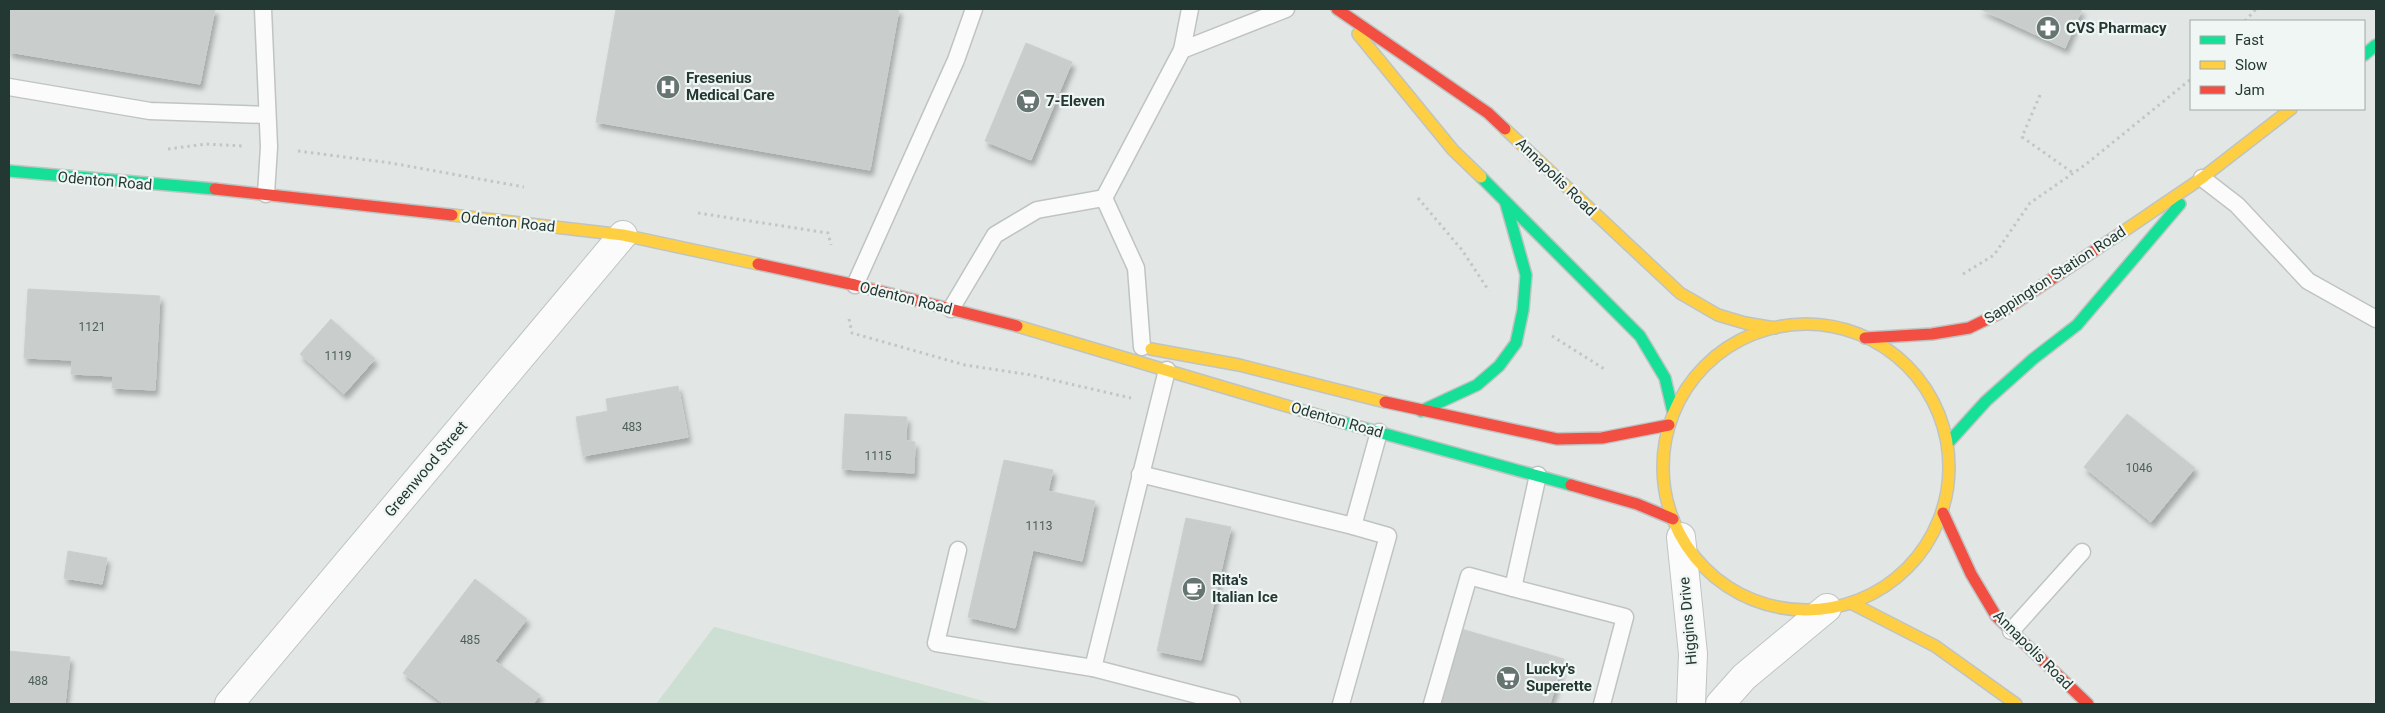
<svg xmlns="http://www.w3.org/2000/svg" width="2385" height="713" viewBox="0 0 2385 713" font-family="Roboto,sans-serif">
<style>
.green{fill:#cdded3}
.building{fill:#c9cecc;stroke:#cbcfce;filter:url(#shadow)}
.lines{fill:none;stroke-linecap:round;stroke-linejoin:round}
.lane-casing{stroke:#bfc4c2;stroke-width:19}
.street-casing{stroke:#bfc4c2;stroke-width:30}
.fast-casing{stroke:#bfc4c2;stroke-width:14}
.slow-casing{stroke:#bfc4c2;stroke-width:14}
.jam-casing{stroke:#bfc4c2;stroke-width:14}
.path{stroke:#c0c7c4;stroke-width:3;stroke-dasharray:2.5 4;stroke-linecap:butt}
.lane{stroke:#fbfbfb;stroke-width:16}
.street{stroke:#fbfbfb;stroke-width:28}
.fast{stroke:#16e098;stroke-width:11}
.slow{stroke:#ffcf43;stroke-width:11}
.jam{stroke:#f24e42;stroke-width:11}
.labels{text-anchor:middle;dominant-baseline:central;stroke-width:4.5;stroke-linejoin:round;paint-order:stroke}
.number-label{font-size:12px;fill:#4d5e5a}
.poi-label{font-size:15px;font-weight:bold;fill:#233733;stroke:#f0f6f3;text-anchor:start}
.street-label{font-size:15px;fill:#233733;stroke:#f0f6f3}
</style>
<defs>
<filter id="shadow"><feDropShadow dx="3" dy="5.5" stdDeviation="2.5" flood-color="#0004"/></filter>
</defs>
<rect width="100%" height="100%" fill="#e2e7e5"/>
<path class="green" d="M 714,627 L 715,627 L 994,704 L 656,704 Z"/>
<g class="building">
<path d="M 9,9 L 215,9 L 200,84 L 9,52 Z"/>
<path d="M 616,9 L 899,9 L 870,170 L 596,122 Z"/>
<path d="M 1980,9 L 2082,9 L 2065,48 Z"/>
<path d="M 1026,43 L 1072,62 L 1031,160 L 985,141 Z"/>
<path d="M 28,289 L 160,296 L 155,390 L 112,388 L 113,376 L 71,374 L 72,360 L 24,358 Z"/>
<path d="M 331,319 L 375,359 L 344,394 L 300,354 Z"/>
<path d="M 678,386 L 688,437 L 583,456 L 576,417 L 608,411 L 606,399 Z"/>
<path d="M 845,414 L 907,417 L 906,441 L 915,442 L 914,473 L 842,469 Z"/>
<path d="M 2127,414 L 2195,468 L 2151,522 L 2084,467 Z"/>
<path d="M 1004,460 L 1053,470 L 1048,491 L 1095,501 L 1082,561 L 1033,550 L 1015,628 L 968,617 Z"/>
<path d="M 1186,518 L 1231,527 L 1201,660 L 1157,651 Z"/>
<path d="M 68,551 L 107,558 L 102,584 L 64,578 Z"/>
<path d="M 475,579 L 527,619 L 495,661 L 540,695 L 533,704 L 444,704 L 403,673 Z"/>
<path d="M 1458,628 L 1564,659 L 1550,704 L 1435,704 Z"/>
<path d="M 9,651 L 70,657 L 65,704 L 9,704 Z"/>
</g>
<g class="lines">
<g class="lane-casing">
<g id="lane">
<path d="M 263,9 L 269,147 L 266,194"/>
<path d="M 1190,9 L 1182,50 L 1286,9"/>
<path d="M 9,87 L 150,111 L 267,115"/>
<path d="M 2202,178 L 2237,205 L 2308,281 L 2376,319"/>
<path d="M 1104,198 L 1182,50"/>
<path d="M 855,285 L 956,60 L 974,9"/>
<path d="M 951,309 L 995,235 L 1037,210 L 1104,198 L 1136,268 L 1142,347"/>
<path d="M 1167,370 L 1093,668 L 1232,704"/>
<path d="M 1140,474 L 1353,526"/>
<path d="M 958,550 L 936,643 L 1093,668"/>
<path d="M 1513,588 L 1625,617 L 1602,704"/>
<path d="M 2011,631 L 2082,552"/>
<path d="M 1341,704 L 1388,536 L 1353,526 L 1379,432"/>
<path d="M 1432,704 L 1469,576 L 1513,588 L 1538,475"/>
</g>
</g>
<g class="street-casing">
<g id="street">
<path d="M 1681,537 L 1693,654 L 1691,704"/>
<path d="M 229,704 L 623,235"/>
<path d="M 1720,704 L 1744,677 L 1827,608"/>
</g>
</g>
<g class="fast-casing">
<g id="fast">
<path d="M 2364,55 L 2376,45"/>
<path d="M 9,171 L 215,189"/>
<path d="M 1481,177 L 1640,336 L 1665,378 L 1673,412"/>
<path d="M 1421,411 L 1477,385 L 1499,366 L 1516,343 L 1523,310 L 1526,275 L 1506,204"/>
<path d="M 1334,420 L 1571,485"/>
<path d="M 1948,443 L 1986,401 L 2033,359 L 2077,325 L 2180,204"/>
</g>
</g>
<g class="slow-casing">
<g id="slow">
<path d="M 1358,34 L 1453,150 L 1481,177"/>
<path d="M 1505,129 L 1680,293 L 1718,315 L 1745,323 L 1775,328"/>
<path d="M 452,215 L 623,235 L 758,264"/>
<path d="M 2121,233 L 2202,178 L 2291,109"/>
<circle cx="1806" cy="467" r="143"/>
<path d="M 1017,326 L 1334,420"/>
<path d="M 1151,349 L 1239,365 L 1385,402"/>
<path d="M 1851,603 L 1935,646 L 2016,704"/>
</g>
</g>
<g class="jam-casing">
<g id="jam">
<path d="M 1337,9 L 1488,113 L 1505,129"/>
<path d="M 215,189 L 452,215"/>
<path d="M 758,264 L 855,285 L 1017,326"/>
<path d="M 1865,338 L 1932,334 L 1969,328 L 2002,312 L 2121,233"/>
<path d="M 1385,402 L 1557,439 L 1602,438 L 1669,425"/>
<path d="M 1571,485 L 1637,504 L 1673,519"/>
<path d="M 1943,513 L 1971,574 L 1996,616 L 2088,704"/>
</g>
</g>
<g class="path">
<path d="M 2245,21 L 2256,9"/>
<path d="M 2040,95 L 2022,137 L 2073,173"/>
<path d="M 168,149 L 206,144 L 242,146"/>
<path d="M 298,151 L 391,163 L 524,187"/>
<path d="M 1418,198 L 1462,250 L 1489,291"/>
<path d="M 698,213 L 828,233 L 831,245"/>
<path d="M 1963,274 L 1994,255 L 2030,203 L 2085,165 L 2191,79"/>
<path d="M 849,319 L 852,333 L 965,365 L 1031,375 L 1131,398"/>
<path d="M 1552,336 L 1606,370"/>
</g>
<use href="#lane" class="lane"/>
<use href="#street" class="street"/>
<use href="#fast" class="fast"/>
<use href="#slow" class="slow"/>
<use href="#jam" class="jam"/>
</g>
<defs>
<g id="pharmacy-disc" transform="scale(1.25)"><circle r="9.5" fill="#667571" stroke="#f0f6f3"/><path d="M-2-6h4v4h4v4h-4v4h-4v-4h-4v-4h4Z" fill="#fff"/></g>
<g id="hospital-disc" transform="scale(1.25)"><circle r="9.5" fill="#667571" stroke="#f0f6f3"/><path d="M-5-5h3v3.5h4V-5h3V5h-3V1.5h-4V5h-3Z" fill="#fff"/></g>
<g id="supermarket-disc" transform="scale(1.25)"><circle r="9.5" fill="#667571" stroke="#f0f6f3"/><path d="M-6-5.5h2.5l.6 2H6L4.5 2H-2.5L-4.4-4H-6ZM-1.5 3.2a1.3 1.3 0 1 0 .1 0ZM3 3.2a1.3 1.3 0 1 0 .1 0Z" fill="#fff"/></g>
<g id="cafe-disc" transform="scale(1.25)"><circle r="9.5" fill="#667571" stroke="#f0f6f3"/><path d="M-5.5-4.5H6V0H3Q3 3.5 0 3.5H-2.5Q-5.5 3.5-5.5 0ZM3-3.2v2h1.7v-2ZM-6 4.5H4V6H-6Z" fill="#fff"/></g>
</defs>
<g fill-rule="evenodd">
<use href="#pharmacy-disc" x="2048" y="28"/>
<use href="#hospital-disc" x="668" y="87"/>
<use href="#supermarket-disc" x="1028" y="101"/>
<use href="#cafe-disc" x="1194" y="589"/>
<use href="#supermarket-disc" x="1508" y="678"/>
</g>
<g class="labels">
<g class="number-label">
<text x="92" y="327">1121</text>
<text x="338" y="356">1119</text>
<text x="632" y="427">483</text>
<text x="878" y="456">1115</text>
<text x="2139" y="468">1046</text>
<text x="1039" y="526">1113</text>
<text x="470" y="640">485</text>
<text x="38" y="681">488</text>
</g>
<g class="poi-label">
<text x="2066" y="28">CVS Pharmacy</text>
<text x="686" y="78">Fresenius<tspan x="686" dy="17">Medical Care</tspan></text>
<text x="1046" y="101">7-Eleven</text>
<text x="1212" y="580">Rita's<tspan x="1212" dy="17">Italian Ice</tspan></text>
<text x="1526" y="669">Lucky's<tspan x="1526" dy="17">Superette</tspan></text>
</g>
<g class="street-label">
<text transform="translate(1556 177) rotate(44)">Annapolis Road</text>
<text transform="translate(105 181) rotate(5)">Odenton Road</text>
<text transform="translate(508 222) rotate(6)">Odenton Road</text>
<text transform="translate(2055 275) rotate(-33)">Sappington Station Road</text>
<text transform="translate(906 298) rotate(14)">Odenton Road</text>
<text transform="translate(1337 420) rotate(16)">Odenton Road</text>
<text transform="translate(426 469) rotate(-50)">Greenwood Street</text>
<text transform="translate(1688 621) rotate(-95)">Higgins Drive</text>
<text transform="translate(2033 650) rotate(45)">Annapolis Road</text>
</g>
</g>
<rect width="2385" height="713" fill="none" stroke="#233733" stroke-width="20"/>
<rect x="2190" y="20" width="175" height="90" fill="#f0f6f3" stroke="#9eaaa6"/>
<rect x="2200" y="36" width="25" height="8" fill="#16e098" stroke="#9eaaa6"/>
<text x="2235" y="45" font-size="15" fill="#233733">Fast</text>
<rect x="2200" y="61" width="25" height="8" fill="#ffcf43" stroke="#9eaaa6"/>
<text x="2235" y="70" font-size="15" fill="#233733">Slow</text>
<rect x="2200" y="86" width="25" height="8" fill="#f24e42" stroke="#9eaaa6"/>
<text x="2235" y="95" font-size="15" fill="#233733">Jam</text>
</svg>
